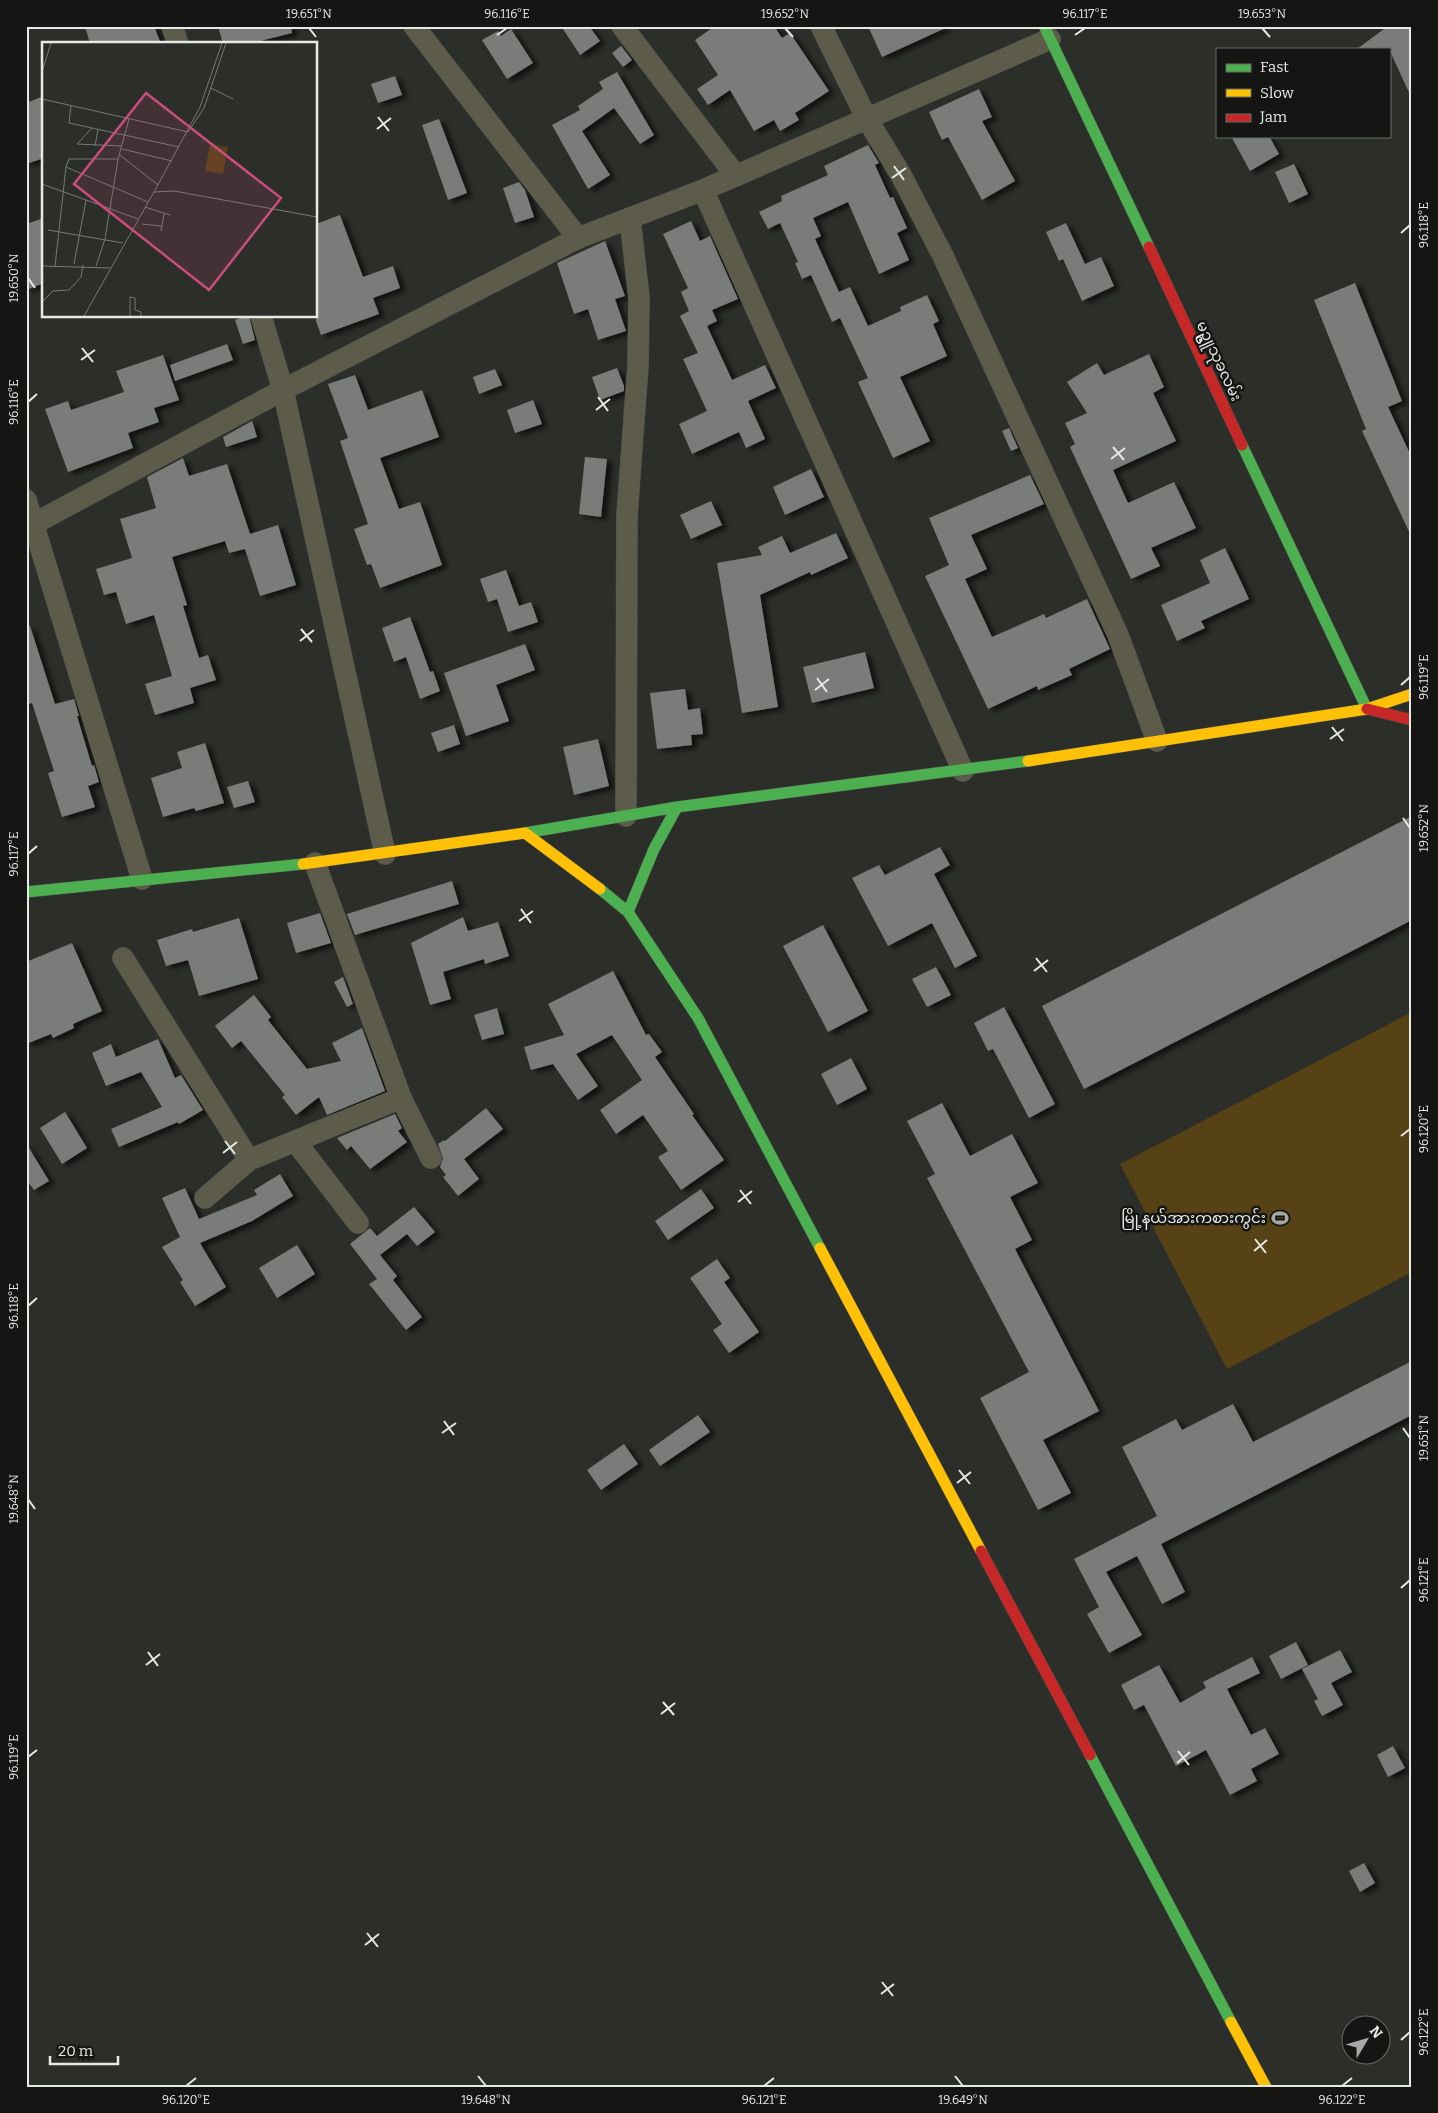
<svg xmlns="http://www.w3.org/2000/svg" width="1438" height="2113" viewBox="0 0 1438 2113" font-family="Bitter,'Noto Sans Myanmar',serif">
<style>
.green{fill:#564214}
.building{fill:#797c78;filter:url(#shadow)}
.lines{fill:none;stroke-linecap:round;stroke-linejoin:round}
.street-casing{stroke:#4a4b48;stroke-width:22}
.fast-casing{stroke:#4a4b48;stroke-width:12}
.slow-casing{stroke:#4a4b48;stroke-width:12}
.jam-casing{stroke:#4a4b48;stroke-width:12}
.street{stroke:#5d5c4b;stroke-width:21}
.fast{stroke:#4caf50;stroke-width:11}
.slow{stroke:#ffc107;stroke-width:11}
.jam{stroke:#c62828;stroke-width:11}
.ticks{fill:none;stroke:#e7e9e5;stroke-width:2}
.labels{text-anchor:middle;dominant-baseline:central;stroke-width:5;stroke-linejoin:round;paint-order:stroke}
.street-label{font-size:15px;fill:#e7e9e5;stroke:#151613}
.poi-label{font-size:15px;fill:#e7e9e5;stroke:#151613;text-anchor:end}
.inset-road{fill:none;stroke:#777974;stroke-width:1}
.view{fill:#cb4c7e;fill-opacity:0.15;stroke:#cb4c7e;stroke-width:2.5}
.inset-edge{fill:none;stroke:#e7e9e5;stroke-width:2.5}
.neatline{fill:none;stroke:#e7e9e5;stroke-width:2}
.ticks-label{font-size:12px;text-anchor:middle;fill:#e7e9e5}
</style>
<defs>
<filter id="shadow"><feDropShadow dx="5.5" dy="3" stdDeviation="2.5" flood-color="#0009"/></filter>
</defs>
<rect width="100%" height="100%" fill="#2c2e29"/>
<path class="green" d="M 1412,1012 L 1412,1272 L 1227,1369 L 1120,1164 Z"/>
<g class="building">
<path d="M 85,26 L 154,26 L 161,44 L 90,44 Z"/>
<path d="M 218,26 L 291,26 L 292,33 L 248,44 L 223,44 Z"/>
<path d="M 561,26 L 589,26 L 600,41 L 580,55 Z"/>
<path d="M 715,26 L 774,26 L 782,38 L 790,33 L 829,91 L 795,113 L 799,120 L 780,131 L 774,120 L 754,131 L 730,90 L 708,105 L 697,89 L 718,75 L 695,40 Z"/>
<path d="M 868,26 L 950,26 L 882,57 Z"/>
<path d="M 1388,26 L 1412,26 L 1412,99 L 1389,49 L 1357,49 Z"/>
<path d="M 511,29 L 533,63 L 507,79 L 482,40 L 498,31 L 501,36 Z"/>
<path d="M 621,46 L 632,60 L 623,67 L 612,53 Z"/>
<path d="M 617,72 L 654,135 L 640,144 L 614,108 L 582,131 L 610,175 L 588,189 L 552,125 L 580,110 L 578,106 L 603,89 L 599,82 Z"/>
<path d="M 395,76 L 402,95 L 378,103 L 371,84 Z"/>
<path d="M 979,89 L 992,117 L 982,121 L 1015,181 L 982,200 L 948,137 L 942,140 L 929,112 Z"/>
<path d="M 44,96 L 44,158 L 26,164 L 26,103 Z"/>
<path d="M 439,119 L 467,193 L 448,200 L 422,125 Z"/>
<path d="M 1231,136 L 1269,136 L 1279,154 L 1250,171 Z"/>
<path d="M 868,145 L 879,163 L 875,165 L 890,198 L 893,197 L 907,228 L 897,233 L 909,260 L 879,274 L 848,202 L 813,218 L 821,236 L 815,239 L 839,292 L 850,287 L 868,326 L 901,311 L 900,307 L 927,295 L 939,321 L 933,324 L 947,356 L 900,377 L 930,441 L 893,458 L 858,382 L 868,378 L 840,318 L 832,322 L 811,275 L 802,279 L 795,263 L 798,262 L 780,223 L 768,229 L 759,212 L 782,201 L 781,196 L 828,175 L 824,166 Z"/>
<path d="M 1294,164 L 1308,194 L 1289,203 L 1275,172 Z"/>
<path d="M 519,182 L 525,190 L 534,217 L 515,223 L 503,188 Z"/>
<path d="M 340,215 L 363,277 L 393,266 L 400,288 L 373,298 L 379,314 L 321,335 L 316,321 L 316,224 Z"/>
<path d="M 44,218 L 44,283 L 26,290 L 26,224 Z"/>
<path d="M 691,221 L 700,241 L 710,236 L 738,299 L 712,310 L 717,321 L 707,326 L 732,380 L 765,365 L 776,388 L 748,401 L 765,439 L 746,448 L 739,432 L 692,454 L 679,424 L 707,411 L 683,359 L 698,353 L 680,316 L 689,311 L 681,292 L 688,288 L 663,234 Z"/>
<path d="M 1066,223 L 1085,264 L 1101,257 L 1114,286 L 1082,301 L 1063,259 L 1059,261 L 1046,232 Z"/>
<path d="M 605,241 L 625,296 L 615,299 L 626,331 L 598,340 L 588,309 L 574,314 L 557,263 Z"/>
<path d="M 1355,283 L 1402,401 L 1388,407 L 1412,458 L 1412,538 L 1362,431 L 1366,429 L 1314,300 Z"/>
<path d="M 246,316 L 249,316 L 255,340 L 243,344 L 235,320 Z"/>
<path d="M 227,344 L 233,360 L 175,381 L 170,365 Z"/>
<path d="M 1149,354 L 1164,387 L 1153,393 L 1176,441 L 1113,470 L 1128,503 L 1174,482 L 1196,528 L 1151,548 L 1160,566 L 1131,579 L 1070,447 L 1075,444 L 1065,423 L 1087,413 L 1067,382 L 1097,363 L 1104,375 Z"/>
<path d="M 163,355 L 179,400 L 154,408 L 159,422 L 128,433 L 133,448 L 68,472 L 45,409 L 68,401 L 71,410 L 124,392 L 116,371 Z"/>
<path d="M 617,368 L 624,386 L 624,391 L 600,400 L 592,377 Z"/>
<path d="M 495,369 L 502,385 L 479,394 L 473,377 Z"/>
<path d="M 355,375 L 368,410 L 422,390 L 439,437 L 380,458 L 399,509 L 420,502 L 442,565 L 380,588 L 371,564 L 367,565 L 354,529 L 368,524 L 340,441 L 348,438 L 328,384 Z"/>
<path d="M 533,400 L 542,424 L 515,433 L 507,410 Z"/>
<path d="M 252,421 L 257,437 L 226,447 L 223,437 Z"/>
<path d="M 1009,428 L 1018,448 L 1011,451 L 1002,431 Z"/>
<path d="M 585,457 L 607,459 L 601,517 L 579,514 Z"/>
<path d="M 183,458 L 189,476 L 227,464 L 250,534 L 278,525 L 296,585 L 260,596 L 245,549 L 229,553 L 225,541 L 172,557 L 187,605 L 183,606 L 199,658 L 208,655 L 216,680 L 190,688 L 194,703 L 155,715 L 145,684 L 172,676 L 154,615 L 126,624 L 116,592 L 104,595 L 96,569 L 132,558 L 120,519 L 156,508 L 147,477 Z"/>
<path d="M 811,469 L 824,497 L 785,515 L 773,487 Z"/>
<path d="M 1030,475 L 1044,504 L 971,535 L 987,569 L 965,579 L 992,637 L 1044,614 L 1046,618 L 1087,599 L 1110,649 L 1069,669 L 1072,675 L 1038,690 L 1037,686 L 988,709 L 925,576 L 949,565 L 929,518 Z"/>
<path d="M 711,501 L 722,525 L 691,539 L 680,515 Z"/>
<path d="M 836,533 L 848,558 L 811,575 L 810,572 L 760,595 L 778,707 L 742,713 L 717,563 L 762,555 L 758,547 L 782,536 L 790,553 Z"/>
<path d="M 1225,548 L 1249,599 L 1201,621 L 1205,628 L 1177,641 L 1161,605 L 1210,583 L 1200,560 Z"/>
<path d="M 506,570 L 519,606 L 531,602 L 538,622 L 508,632 L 497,599 L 488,602 L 480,579 Z"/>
<path d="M 410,617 L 430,672 L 433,671 L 440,691 L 420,699 L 406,657 L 394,662 L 382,628 Z"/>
<path d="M 26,626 L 30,626 L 55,704 L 74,699 L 79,716 L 77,716 L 92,766 L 94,765 L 99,782 L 88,786 L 95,807 L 62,817 L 48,773 L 54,771 L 32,703 L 26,705 Z"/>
<path d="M 525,644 L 535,670 L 496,685 L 509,721 L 466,736 L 444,673 Z"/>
<path d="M 865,652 L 874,688 L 812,703 L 803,667 Z"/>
<path d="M 685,689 L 688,710 L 700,708 L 703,734 L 691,735 L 692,745 L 657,749 L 650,693 Z"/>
<path d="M 454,725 L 460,744 L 438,752 L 431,733 Z"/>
<path d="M 598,739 L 609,786 L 574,795 L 563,747 Z"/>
<path d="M 205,743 L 224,803 L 196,811 L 194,808 L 163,817 L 151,778 L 182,768 L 177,752 Z"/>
<path d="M 248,781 L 255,802 L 234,808 L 227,787 Z"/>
<path d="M 1412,816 L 1412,920 L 1084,1089 L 1042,1006 Z"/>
<path d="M 940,847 L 950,865 L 934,874 L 977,956 L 955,968 L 932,923 L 888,946 L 852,878 L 879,865 L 885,875 Z"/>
<path d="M 452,881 L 459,904 L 355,935 L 347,914 Z"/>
<path d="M 320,913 L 331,943 L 296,953 L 287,923 Z"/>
<path d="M 463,917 L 468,931 L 498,922 L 509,956 L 485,964 L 484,959 L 443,972 L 451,999 L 430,1005 L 411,943 Z"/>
<path d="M 239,918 L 258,979 L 199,996 L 188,960 L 166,966 L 157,940 L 192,929 L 193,932 Z"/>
<path d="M 823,925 L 868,1011 L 828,1032 L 783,946 Z"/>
<path d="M 72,943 L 102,1011 L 73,1024 L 74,1028 L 53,1038 L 51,1034 L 26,1044 L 26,962 Z"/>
<path d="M 936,967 L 951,995 L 927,1007 L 912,979 Z"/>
<path d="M 613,971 L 646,1035 L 649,1034 L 662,1052 L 655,1057 L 694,1114 L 692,1115 L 724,1160 L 681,1190 L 658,1157 L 668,1151 L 643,1115 L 616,1134 L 600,1110 L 642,1080 L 612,1035 L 576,1054 L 598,1086 L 578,1100 L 553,1064 L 531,1070 L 524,1047 L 564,1035 L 548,1004 Z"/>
<path d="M 343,977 L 353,1004 L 347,1007 L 334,982 Z"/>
<path d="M 254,995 L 271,1017 L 268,1020 L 307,1069 L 341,1061 L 332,1043 L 362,1028 L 385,1091 L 327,1115 L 319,1097 L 296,1115 L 282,1097 L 285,1095 L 241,1041 L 232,1048 L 215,1026 Z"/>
<path d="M 1004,1007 L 1055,1104 L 1029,1118 L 993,1049 L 988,1051 L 974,1023 Z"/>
<path d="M 497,1008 L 504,1034 L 482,1040 L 474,1015 Z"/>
<path d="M 158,1039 L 175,1078 L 181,1075 L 203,1110 L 179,1124 L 178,1122 L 119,1147 L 111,1129 L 162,1107 L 141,1072 L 106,1086 L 92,1053 L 111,1044 L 116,1057 Z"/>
<path d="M 851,1058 L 867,1089 L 837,1105 L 821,1074 Z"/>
<path d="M 942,1103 L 970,1156 L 1012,1134 L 1038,1183 L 1010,1197 L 1032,1240 L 1015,1249 L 1099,1411 L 1043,1440 L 1071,1493 L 1038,1510 L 980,1398 L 1029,1372 L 927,1178 L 935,1174 L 907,1121 Z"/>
<path d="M 486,1108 L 503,1129 L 464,1159 L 479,1179 L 458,1196 L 443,1177 L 446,1175 L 440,1167 L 443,1158 L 438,1144 L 444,1140 L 445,1141 Z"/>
<path d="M 65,1112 L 87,1148 L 62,1164 L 40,1128 Z"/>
<path d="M 395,1114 L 402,1128 L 398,1131 L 407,1142 L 370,1169 L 351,1146 L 347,1150 L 337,1138 Z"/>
<path d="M 26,1143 L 49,1181 L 34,1190 L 26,1179 Z"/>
<path d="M 280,1174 L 293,1196 L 252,1221 L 200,1243 L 226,1287 L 195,1306 L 180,1282 L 183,1280 L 162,1247 L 180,1237 L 162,1198 L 185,1188 L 199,1219 L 257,1195 L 254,1190 Z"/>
<path d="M 701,1189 L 714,1208 L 668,1240 L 655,1221 Z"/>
<path d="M 414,1207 L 435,1232 L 417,1246 L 407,1234 L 380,1255 L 397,1276 L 393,1280 L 422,1317 L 406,1330 L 369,1284 L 377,1279 L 350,1244 L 370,1228 L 377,1236 Z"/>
<path d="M 297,1245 L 315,1274 L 277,1298 L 259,1268 Z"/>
<path d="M 717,1259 L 730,1278 L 724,1282 L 759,1332 L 729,1353 L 713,1330 L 722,1324 L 690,1278 Z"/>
<path d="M 1412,1361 L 1412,1415 L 1161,1544 L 1185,1592 L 1162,1604 L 1137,1556 L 1106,1572 L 1142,1635 L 1109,1653 L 1087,1614 L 1099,1607 L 1074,1559 L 1157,1516 L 1122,1447 L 1176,1419 L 1182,1430 L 1233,1404 L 1253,1442 Z"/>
<path d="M 698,1415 L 710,1432 L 660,1466 L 649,1450 Z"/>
<path d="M 624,1444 L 638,1464 L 601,1490 L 587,1470 Z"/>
<path d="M 1296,1642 L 1308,1665 L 1281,1679 L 1269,1656 Z"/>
<path d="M 1340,1650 L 1352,1672 L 1331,1683 L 1343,1705 L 1322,1716 L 1314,1701 L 1318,1699 L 1302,1669 Z"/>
<path d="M 1252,1657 L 1260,1673 L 1227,1689 L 1251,1735 L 1265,1728 L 1279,1754 L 1251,1769 L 1257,1781 L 1230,1795 L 1206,1750 L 1176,1766 L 1144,1705 L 1134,1710 L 1121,1685 L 1159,1665 L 1180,1703 L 1206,1688 L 1203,1682 Z"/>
<path d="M 1393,1746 L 1405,1768 L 1388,1777 L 1377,1755 Z"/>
<path d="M 1364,1863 L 1375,1883 L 1360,1892 L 1349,1871 Z"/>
</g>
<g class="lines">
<g class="street-casing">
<g id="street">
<path d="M 172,26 L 178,44"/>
<path d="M 414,26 L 578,238 L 703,190 L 1050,39"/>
<path d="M 622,26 L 736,176"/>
<path d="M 821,26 L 867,119 L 901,175 L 943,256 L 1118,635 L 1157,741"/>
<path d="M 703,190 L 963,771"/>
<path d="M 261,316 L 283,390 L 385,854"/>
<path d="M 26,500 L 142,879"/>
<path d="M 26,528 L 283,390 L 578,238"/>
<path d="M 626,816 L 627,515 L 638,365 L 639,298 L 630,218"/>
<path d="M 315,863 L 401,1098 L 431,1158"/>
<path d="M 123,958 L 249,1160"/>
<path d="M 296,1142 L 358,1223"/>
<path d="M 205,1198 L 249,1160 L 401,1098"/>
</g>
</g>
<g class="fast-casing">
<g id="fast">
<path d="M 1044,26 L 1149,247"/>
<path d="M 1242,445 L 1367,709"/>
<path d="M 525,833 L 677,807 L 1028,761"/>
<path d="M 600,889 L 628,912 L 698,1018 L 820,1248"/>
<path d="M 26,892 L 303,864"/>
<path d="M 628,912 L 654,849 L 677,807"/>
<path d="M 1090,1755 L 1231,2022"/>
</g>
</g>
<g class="slow-casing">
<g id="slow">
<path d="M 1028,761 L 1367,709 L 1412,694"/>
<path d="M 303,864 L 525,833 L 600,889"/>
<path d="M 820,1248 L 981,1551"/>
<path d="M 1231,2022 L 1266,2087"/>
</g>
</g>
<g class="jam-casing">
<g id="jam">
<path d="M 1149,247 L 1242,445"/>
<path d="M 1367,709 L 1412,720"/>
<path d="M 981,1551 L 1090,1755"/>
</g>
</g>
<use href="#street" class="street"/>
<use href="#fast" class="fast"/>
<use href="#slow" class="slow"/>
<use href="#jam" class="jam"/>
</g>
<path class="ticks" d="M 309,28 L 316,37M 785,28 L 793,37M 1262,28 L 1270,37M 497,35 L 507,28M 1075,35 L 1085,28M 378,117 L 389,131M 377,129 L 391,118M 894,166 L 904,180M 892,178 L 906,168M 1401,233 L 1410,225M 28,278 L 35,288M 82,348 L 93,362M 81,360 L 95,350M 598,397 L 608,411M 28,402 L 37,394M 596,410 L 610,399M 1113,447 L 1124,460M 1111,459 L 1125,448M 301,629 L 312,642M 300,641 L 314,630M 817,678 L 827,692M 1401,685 L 1410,677M 815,690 L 829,679M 1332,727 L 1343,741M 1330,739 L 1344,729M 1403,818 L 1410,828M 28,854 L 37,846M 521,909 L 531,923M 519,921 L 533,911M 1036,958 L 1047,972M 1034,971 L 1048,960M 1401,1136 L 1410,1129M 225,1141 L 235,1154M 223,1153 L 237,1142M 740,1190 L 751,1204M 738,1202 L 752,1191M 1255,1239 L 1266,1253M 1254,1251 L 1267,1240M 28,1306 L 37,1298M 444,1421 L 454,1435M 1403,1428 L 1410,1438M 442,1433 L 456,1423M 959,1470 L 970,1484M 957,1483 L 971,1472M 28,1499 L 35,1509M 1401,1588 L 1410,1580M 148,1652 L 158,1666M 146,1665 L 160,1654M 663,1702 L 674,1715M 661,1714 L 675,1703M 1178,1751 L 1189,1765M 28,1757 L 37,1750M 1177,1763 L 1190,1752M 367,1933 L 378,1947M 365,1945 L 379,1934M 882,1982 L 893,1996M 881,1994 L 894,1984M 1401,2040 L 1410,2032M 478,2076 L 486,2086M 955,2076 L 963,2086M 186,2086 L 196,2078M 764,2086 L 774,2078M 1342,2086 L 1352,2078"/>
<defs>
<g id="stadium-bare" transform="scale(1.35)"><path d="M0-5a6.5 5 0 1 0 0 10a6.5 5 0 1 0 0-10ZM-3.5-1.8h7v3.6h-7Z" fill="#a6a8a3" stroke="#151613" stroke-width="2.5" paint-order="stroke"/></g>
</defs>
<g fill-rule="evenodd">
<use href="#stadium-bare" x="1280" y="1218"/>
</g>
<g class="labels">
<g class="street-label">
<text transform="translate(1219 361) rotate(65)">မဥ္ဇူသုခလမ်း</text>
</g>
<g class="poi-label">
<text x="1266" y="1218">မြို့နယ်အားကစားကွင်း</text>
</g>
</g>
<g transform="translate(42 42)">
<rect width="275" height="275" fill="#2c2e29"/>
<path d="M 168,102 L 186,105 L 181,132 L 163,129 Z" fill="#564214"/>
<path class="inset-road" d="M 0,30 L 9,1M 169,46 L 191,57M 0,57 L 146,90M 29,63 L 27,81 L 137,105M 87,77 L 76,117 L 27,117 L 24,125 L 106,160M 50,86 L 35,102 L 80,104M 146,90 L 162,66 L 184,1M 53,104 L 56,88M 80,107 L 130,119M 78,113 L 116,143M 0,142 L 96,177M 112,150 L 158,65 L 180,1M 103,165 L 128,173M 100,182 L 119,184M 6,188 L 81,201M 119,189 L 122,172M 32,222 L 44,158M 0,224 L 68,226M 13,224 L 24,125M 54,224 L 63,197 L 76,117M 0,260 L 11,249 L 27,248 L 39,235 L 41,223M 42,274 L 112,150 L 132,149 L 275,175M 88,274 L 88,255 L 93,256 L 93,268 L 99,270 L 99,274"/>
<path class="view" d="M 104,51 L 239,156 L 167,248 L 32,142 Z"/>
<rect width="275" height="275" class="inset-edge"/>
</g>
<rect width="1438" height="2113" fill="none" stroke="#151613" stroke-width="55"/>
<rect x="1216" y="48" width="175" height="90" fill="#151613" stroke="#696a67"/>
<rect x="1226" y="64" width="25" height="8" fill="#4caf50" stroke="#696a67"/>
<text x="1260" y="72" font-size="15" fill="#e7e9e5">Fast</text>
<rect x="1226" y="89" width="25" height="8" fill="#ffc107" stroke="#696a67"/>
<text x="1260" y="98" font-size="15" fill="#e7e9e5">Slow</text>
<rect x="1226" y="114" width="25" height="8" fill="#c62828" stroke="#696a67"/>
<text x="1260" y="122" font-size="15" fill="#e7e9e5">Jam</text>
<g transform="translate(1366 2040) rotate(52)"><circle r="24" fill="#151613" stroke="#696a67"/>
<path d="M0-4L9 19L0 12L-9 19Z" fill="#a6a8a3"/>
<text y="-8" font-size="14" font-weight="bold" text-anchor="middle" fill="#e7e9e5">N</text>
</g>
<path d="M50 2056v8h68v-8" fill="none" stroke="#e7e9e5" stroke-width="2.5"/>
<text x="58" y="2056" font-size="15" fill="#e7e9e5" stroke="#151613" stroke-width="4" paint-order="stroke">20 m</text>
<rect x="28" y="28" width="1382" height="2058" class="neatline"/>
<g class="ticks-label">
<text x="309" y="18">19.651°N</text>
<text x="507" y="18">96.116°E</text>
<text x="785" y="18">19.652°N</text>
<text x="1085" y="18">96.117°E</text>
<text x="1262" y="18">19.653°N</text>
<text transform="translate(1424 225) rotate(-90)" y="4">96.118°E</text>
<text transform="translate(14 278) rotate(-90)" y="4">19.650°N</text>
<text transform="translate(14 402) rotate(-90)" y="4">96.116°E</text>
<text transform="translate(1424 677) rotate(-90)" y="4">96.119°E</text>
<text transform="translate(1424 828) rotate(-90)" y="4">19.652°N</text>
<text transform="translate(14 854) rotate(-90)" y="4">96.117°E</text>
<text transform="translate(1424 1129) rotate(-90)" y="4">96.120°E</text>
<text transform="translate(14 1306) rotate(-90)" y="4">96.118°E</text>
<text transform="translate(1424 1438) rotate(-90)" y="4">19.651°N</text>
<text transform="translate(14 1499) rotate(-90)" y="4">19.648°N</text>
<text transform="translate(1424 1580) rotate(-90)" y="4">96.121°E</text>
<text transform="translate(14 1757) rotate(-90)" y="4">96.119°E</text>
<text transform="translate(1424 2032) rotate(-90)" y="4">96.122°E</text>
<text x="186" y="2104">96.120°E</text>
<text x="486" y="2104">19.648°N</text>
<text x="764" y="2104">96.121°E</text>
<text x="963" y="2104">19.649°N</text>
<text x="1342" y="2104">96.122°E</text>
</g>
</svg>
